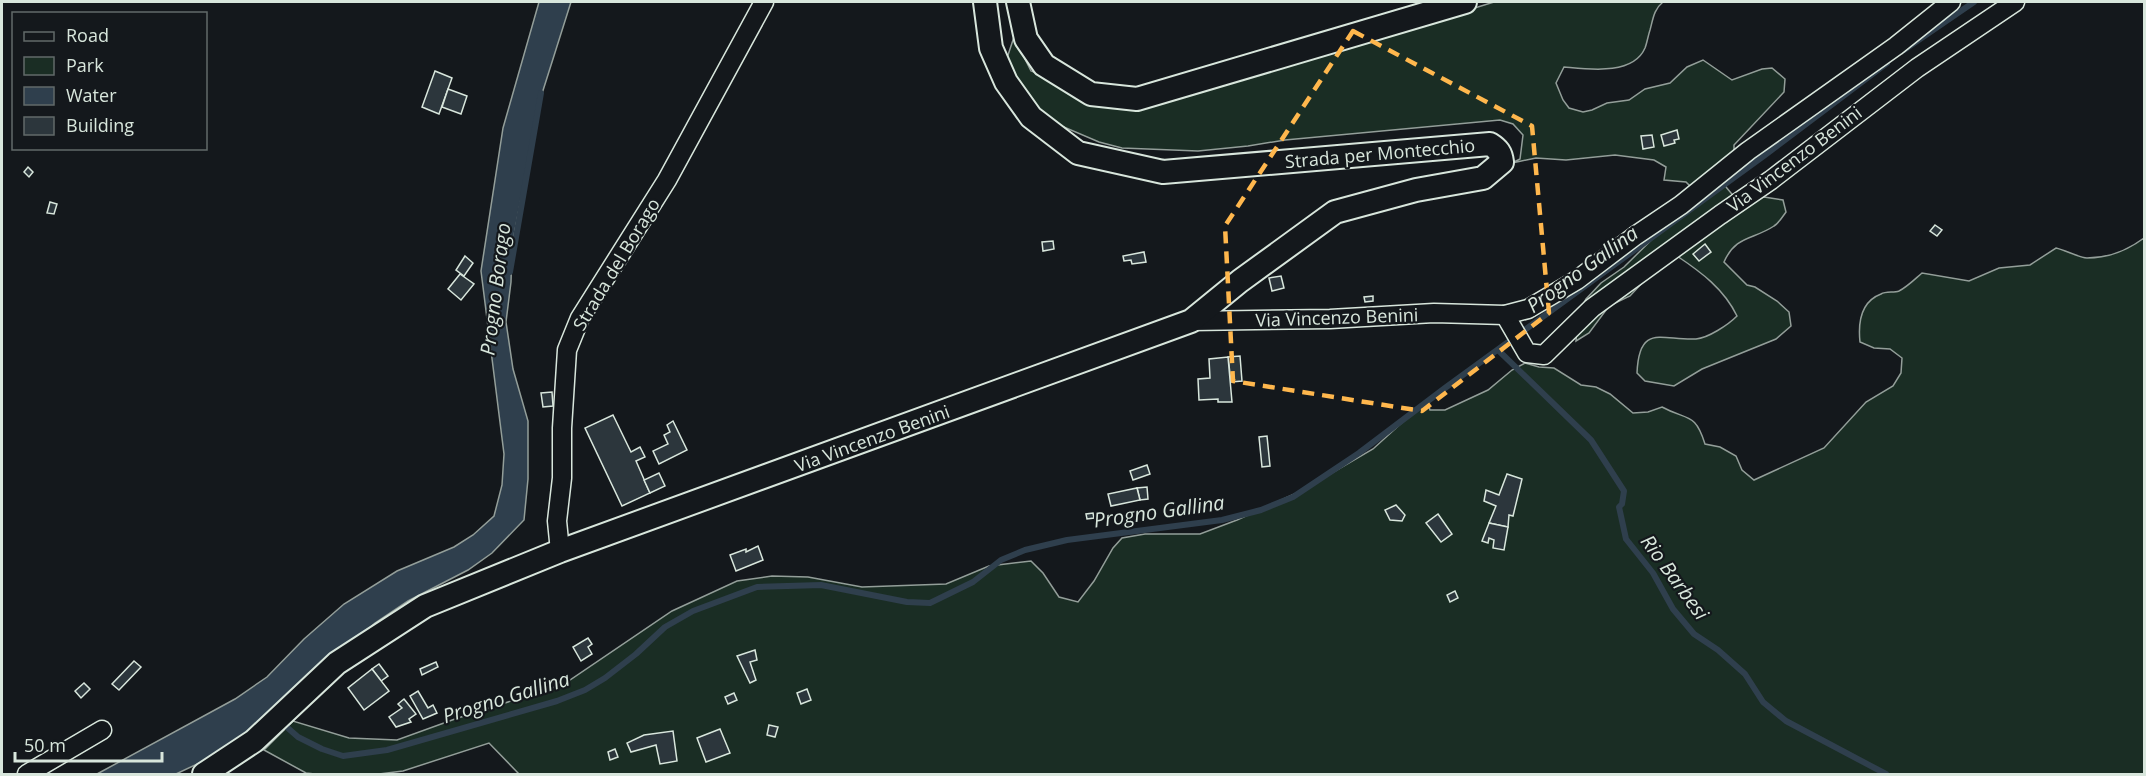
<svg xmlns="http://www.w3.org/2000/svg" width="2146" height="776" viewBox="0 0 2146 776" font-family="'Open Sans',sans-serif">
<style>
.green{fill:#1a2d24;stroke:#939e99;stroke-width:1.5}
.water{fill:#2f3f4d;stroke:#939e99;stroke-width:1.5}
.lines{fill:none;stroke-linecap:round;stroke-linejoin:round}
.stream{stroke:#2f3f4d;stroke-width:6}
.building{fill:#2c363c;stroke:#d8e6dc;stroke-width:1.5}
.minor-casing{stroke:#d8e6dc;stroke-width:21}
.tertiary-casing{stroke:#d8e6dc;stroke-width:26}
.minor{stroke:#14181c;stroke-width:18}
.tertiary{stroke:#14181c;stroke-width:22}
.marked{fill:none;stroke:#ffb74d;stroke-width:4.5;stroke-dasharray:12 8;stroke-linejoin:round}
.labels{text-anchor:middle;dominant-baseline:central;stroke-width:4.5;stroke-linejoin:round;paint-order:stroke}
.street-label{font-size:18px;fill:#d8e6dc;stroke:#14181c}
.water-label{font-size:20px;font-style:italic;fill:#d8e6dc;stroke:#14181c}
</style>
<rect width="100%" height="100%" fill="#14181c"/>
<g class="green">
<path d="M 1494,2 L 1663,2 C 1654,9 1653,19 1650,30 C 1648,36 1647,43 1645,48 C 1633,76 1587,69 1564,67 L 1556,83 L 1563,100 L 1569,108 L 1583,112 L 1592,110 L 1607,103 L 1629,100 L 1645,89 L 1670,83 L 1687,67 L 1703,60 L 1732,80 L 1762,69 L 1772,68 L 1785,79 L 1784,92 L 1734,145 L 1734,154 L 1726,187 L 1736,199 L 1764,197 L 1783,200 L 1786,212 C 1783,216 1779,223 1774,226 C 1753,240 1736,235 1724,262 L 1747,285 L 1755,287 L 1777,301 L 1789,312 L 1791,326 L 1776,339 L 1702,369 L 1674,386 L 1645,381 L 1637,373 C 1639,322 1663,341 1696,339 C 1708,338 1728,325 1737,316 C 1724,289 1701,272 1677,256 L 1658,266 L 1630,296 L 1609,306 L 1589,333 L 1576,341 L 1578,315 L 1586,299 L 1601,283 L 1624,267 L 1698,194 L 1686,182 L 1664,180 L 1666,167 L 1654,160 L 1615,155 L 1566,160 L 1536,158 L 1512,163 L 1520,159 L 1523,135 L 1513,124 L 1500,120 L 1285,140 L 1248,146 L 1198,151 L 1122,148 L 1099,142 L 1045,119 L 1004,67 L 1014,37 L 1031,71 L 1119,104 L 1316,57 Z"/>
<path d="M 2144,238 L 2144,774 L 519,774 L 489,743 L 403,771 L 379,774 L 315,774 L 306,773 L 264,750 L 293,721 L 349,738 L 397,740 L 455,719 L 564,684 L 672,611 L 737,581 L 772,576 L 808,577 L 862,587 L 946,584 L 989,566 L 1031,561 L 1043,573 L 1059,597 L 1078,602 L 1094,581 L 1113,548 L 1122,538 L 1145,534 L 1200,534 L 1237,520 L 1301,491 L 1373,449 L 1427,400 L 1430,410 L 1445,410 L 1488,390 L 1512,370 L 1525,363 L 1539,367 L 1554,368 L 1581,385 L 1596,387 L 1610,394 L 1633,413 L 1648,412 L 1662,407 C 1688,421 1695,412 1705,444 L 1720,447 L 1736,456 L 1742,470 L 1754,480 L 1824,448 L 1866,402 L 1893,386 L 1901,373 L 1902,358 L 1890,349 L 1874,348 L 1860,342 C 1858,323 1860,302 1881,294 C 1886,291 1894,293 1899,291 C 1907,287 1915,279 1922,273 L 1969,281 L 1999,268 L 2030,265 L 2056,248 C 2065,250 2080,258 2087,258 C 2108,258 2128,250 2144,238 Z"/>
</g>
<path class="water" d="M 539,2 L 571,2 L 540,100 L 512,246 L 511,282 L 506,322 L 513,369 L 528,421 L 528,479 L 524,520 L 492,553 L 468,570 L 408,601 L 375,623 L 253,731 L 229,749 L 176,774 L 97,774 L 235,699 L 267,677 L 304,639 L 344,604 L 397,571 L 454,547 L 473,535 L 494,516 L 502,485 L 504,454 L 481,271 L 503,128 Z"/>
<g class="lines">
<g class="stream">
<path d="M 1904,50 L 1974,2"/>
<path d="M 510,272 L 541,93"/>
<path d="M 1498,350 L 1591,440 L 1624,491 L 1622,504 L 1619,507 L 1626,539 L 1653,573 L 1673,609 L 1694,634 L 1718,650 L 1745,674 L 1763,702 L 1786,721 L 1886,774"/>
<path d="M 281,722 L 298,737 L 322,749 L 343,756 L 387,750 L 557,701 L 585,690 L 605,678 L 636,654 L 665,627 L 693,611 L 757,587 L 821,585 L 907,602 L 930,603 L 973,582 L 1001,560 L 1025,550 L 1067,540 L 1222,520 L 1261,510 L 1293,497 L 1359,453 L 1445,388 L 1765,155 L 1887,63"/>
</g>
</g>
<g class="building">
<path d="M 435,71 L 452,78 L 439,114 L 422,107 Z"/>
<path d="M 448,89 L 467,96 L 461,114 L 442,107 Z"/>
<path d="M 1677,130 L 1679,139 L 1674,140 L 1675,143 L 1664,146 L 1661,135 Z"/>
<path d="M 1652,135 L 1654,147 L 1643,149 L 1641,136 Z"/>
<path d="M 28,167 L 33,172 L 29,177 L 24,172 Z"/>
<path d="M 50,202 L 57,204 L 54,214 L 47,213 Z"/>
<path d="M 1935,225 L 1942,230 L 1937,236 L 1930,231 Z"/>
<path d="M 1053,241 L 1054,249 L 1043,251 L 1042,242 Z"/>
<path d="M 1705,244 L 1711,252 L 1699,261 L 1693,254 Z"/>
<path d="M 1144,252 L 1146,262 L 1132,264 L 1131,260 L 1124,261 L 1123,256 Z"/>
<path d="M 465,256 L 473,263 L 464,276 L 456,270 Z"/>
<path d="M 460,274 L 474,284 L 461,300 L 448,289 Z"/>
<path d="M 1281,276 L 1284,288 L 1272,291 L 1269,278 Z"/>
<path d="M 1373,296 L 1373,301 L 1365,302 L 1364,297 Z"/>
<path d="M 1240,356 L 1242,381 L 1231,382 L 1228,357 Z"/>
<path d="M 1228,357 L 1232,402 L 1218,402 L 1218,399 L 1199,400 L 1198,379 L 1210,378 L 1209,359 Z"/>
<path d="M 552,392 L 553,406 L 543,407 L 541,393 Z"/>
<path d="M 613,415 L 631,452 L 640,447 L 645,457 L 636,461 L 650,493 L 622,506 L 585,428 Z"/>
<path d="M 673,421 L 687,450 L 659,464 L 653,451 L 668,444 L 664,435 L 670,432 L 667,425 Z"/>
<path d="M 1267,436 L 1270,466 L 1262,467 L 1259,437 Z"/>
<path d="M 1147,465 L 1150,474 L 1133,480 L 1130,471 Z"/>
<path d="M 659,473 L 665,486 L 650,493 L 644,480 Z"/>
<path d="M 1507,474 L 1522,479 L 1513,516 L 1509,515 L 1508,527 L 1489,523 L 1496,506 L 1484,501 L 1486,490 L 1499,495 Z"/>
<path d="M 1147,487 L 1148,499 L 1140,500 L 1137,488 Z"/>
<path d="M 1137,488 L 1140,500 L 1111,506 L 1108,494 Z"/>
<path d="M 1396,505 L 1405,515 L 1402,521 L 1390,520 L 1385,510 Z"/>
<path d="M 1093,513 L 1094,518 L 1087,519 L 1086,514 Z"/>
<path d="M 1438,514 L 1452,534 L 1441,542 L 1426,523 Z"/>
<path d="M 1489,523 L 1508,527 L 1504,550 L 1493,548 L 1494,540 L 1489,538 L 1488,543 L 1482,541 Z"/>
<path d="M 758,546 L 763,560 L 736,571 L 730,555 L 746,549 L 746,552 Z"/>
<path d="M 1455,591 L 1458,598 L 1450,602 L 1447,595 Z"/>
<path d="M 588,638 L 592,644 L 588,647 L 592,654 L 581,661 L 573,647 Z"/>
<path d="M 755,650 L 757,660 L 750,662 L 756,680 L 750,683 L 737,656 Z"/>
<path d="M 134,661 L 141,667 L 119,690 L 112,684 Z"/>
<path d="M 436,662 L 438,667 L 422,675 L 420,669 Z"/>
<path d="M 379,664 L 388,676 L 381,681 L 372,669 Z"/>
<path d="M 372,669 L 389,691 L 364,710 L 348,688 Z"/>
<path d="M 84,683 L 90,689 L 81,698 L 75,691 Z"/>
<path d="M 807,689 L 811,700 L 801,704 L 797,693 Z"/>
<path d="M 418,691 L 428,708 L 433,705 L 437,713 L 423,719 L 410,696 Z"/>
<path d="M 734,693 L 737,700 L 728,704 L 725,697 Z"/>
<path d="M 404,699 L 416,714 L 409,719 L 411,722 L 396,727 L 389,717 L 402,708 L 398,704 Z"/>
<path d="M 769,725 L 778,727 L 775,737 L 767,735 Z"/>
<path d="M 720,729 L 730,753 L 706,762 L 697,738 Z"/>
<path d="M 673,731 L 677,761 L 660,764 L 656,745 L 631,752 L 627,743 L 644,735 Z"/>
<path d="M 615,749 L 618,757 L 610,760 L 608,752 Z"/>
</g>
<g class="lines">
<g class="minor-casing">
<g id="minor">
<path d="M 1505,315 L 1527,353 L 1544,355 L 1592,308 L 1720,215 L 1771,180 L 1917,68 L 2015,2"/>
<path d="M 1191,321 L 1330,319 L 1434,313 L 1505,315 L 1528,309 L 1577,280 L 1635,236 L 1681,205 L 1748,151 L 1896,46 L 1951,2"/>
<path d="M 560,551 L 557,521 L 562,478 L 562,428 L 567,350 L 580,318 L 667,180 L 764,2"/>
<path d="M 27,774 L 102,730"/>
</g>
</g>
<g class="tertiary-casing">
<g id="tertiary">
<path d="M 1018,2 L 1026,39 L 1044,65 L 1091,94 L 1137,99 L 1465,2"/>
<path d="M 204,774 L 254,741 L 337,663 L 425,606 L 560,551 L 1191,321 L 1240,281 L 1335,212 L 1416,190 L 1483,178 L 1502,162 C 1501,153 1498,149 1490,144 L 1163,172 L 1078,153 L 1031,117 L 1006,82 L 991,48 L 985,2"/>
</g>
</g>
<use href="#minor" class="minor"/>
<use href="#tertiary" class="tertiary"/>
</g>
<path class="marked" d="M 1353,31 L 1532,126 L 1549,313 L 1422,411 L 1233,381 L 1225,226 Z"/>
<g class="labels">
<g class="street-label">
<text transform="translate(1380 153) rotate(-5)">Strada per Montecchio</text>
<text transform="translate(1794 159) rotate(-37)">Via Vincenzo Benini</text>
<text transform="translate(616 264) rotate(-59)">Strada del Borago</text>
<text transform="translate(1337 317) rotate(-2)">Via Vincenzo Benini</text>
<text transform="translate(872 438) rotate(-20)">Via Vincenzo Benini</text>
</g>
<g class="water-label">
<text transform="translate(1582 269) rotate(-36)">Progno Gallina</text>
<text transform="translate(495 289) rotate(-83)">Progno Borago</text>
<text transform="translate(1159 511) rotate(-8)">Progno Gallina</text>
<text transform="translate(1675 577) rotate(54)">Rio Barbesi</text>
<text transform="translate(506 697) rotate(-17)">Progno Gallina</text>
</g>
</g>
<rect width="2146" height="776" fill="none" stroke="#d8e6dc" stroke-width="6"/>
<rect x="12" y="12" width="195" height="138" fill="#14181c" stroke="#626a69" stroke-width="1.5"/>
<rect x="24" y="32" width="30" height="9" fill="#14181c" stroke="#626a69" stroke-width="1.5"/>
<text x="66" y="42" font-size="18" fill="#d8e6dc">Road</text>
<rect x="24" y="57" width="30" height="18" fill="#1a2d24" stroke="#626a69" stroke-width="1.5"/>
<text x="66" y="72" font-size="18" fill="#d8e6dc">Park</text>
<rect x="24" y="87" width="30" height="18" fill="#2f3f4d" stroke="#626a69" stroke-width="1.5"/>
<text x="66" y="102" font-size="18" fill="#d8e6dc">Water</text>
<rect x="24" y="117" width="30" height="18" fill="#2c363c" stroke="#626a69" stroke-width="1.5"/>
<text x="66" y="132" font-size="18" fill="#d8e6dc">Building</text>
<path d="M15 752v9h147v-9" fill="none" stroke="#d8e6dc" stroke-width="3"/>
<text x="24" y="752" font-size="18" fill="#d8e6dc" stroke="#14181c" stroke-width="4.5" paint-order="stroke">50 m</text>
</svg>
